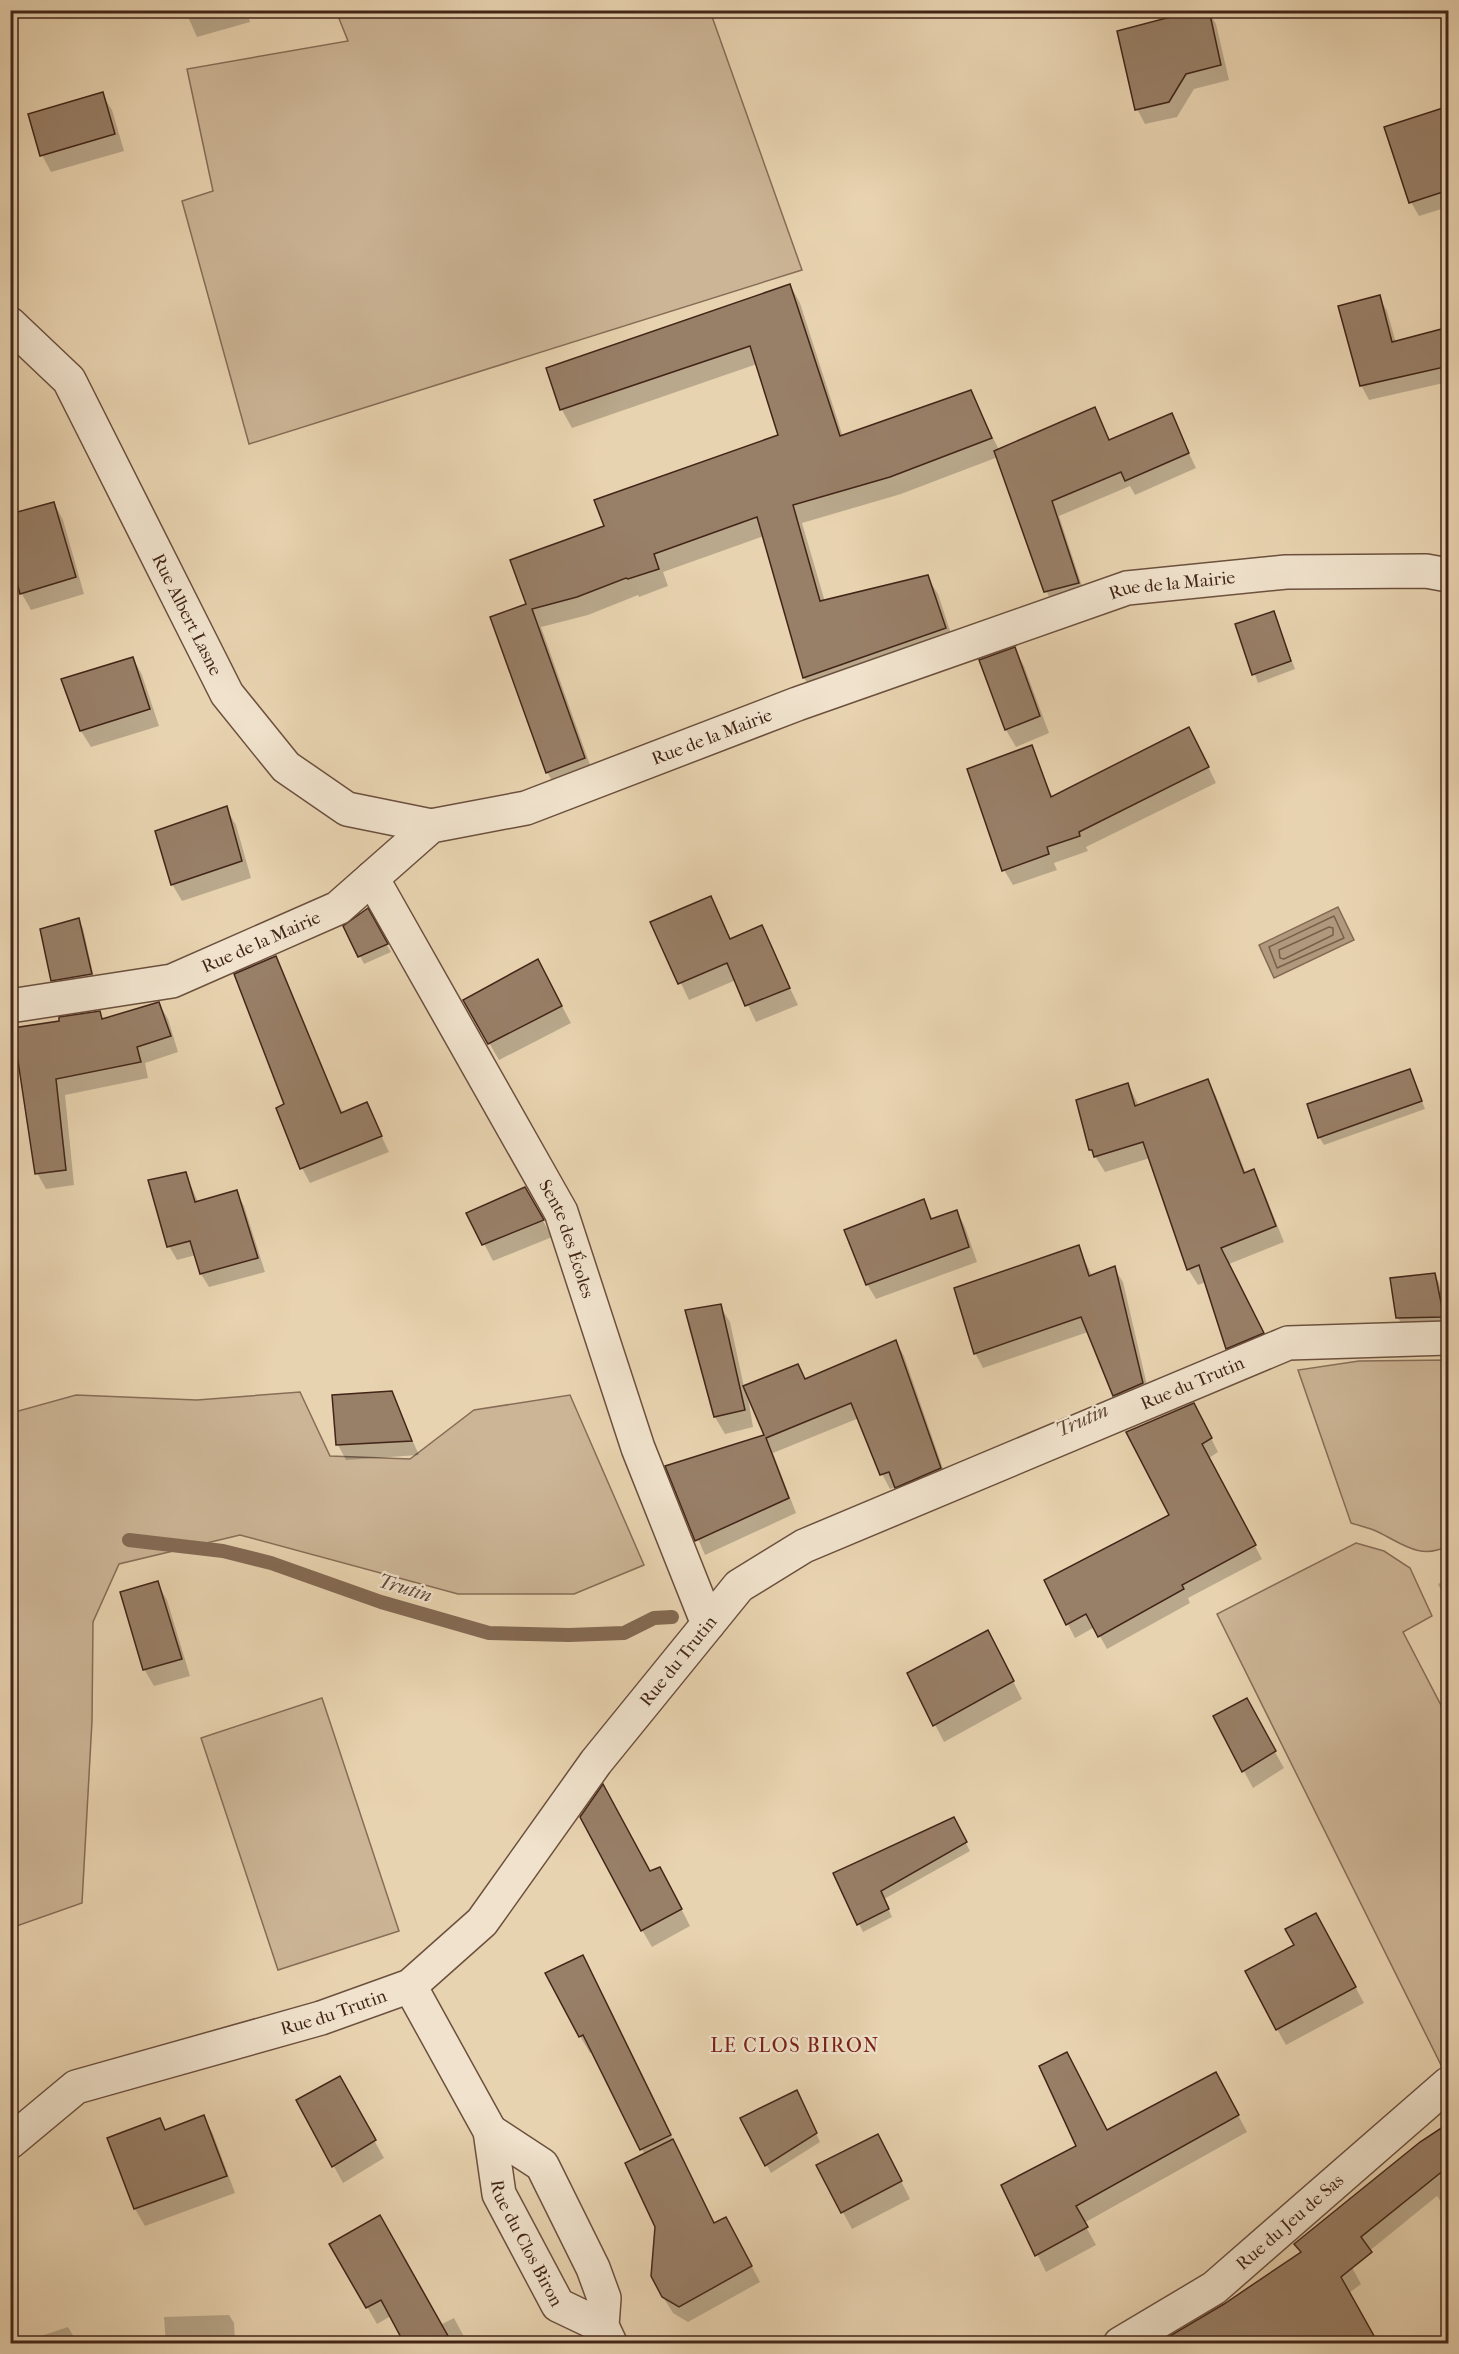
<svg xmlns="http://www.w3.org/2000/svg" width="1459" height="2354" viewBox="0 0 1459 2354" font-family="'IM FELL French Canon',serif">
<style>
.green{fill:#ccb596;stroke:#876d57;stroke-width:1.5}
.water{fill:#b0987c;stroke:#846a54;stroke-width:1.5}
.shadow{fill:#0003}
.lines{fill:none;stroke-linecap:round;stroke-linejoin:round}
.shore{stroke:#795e4a;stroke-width:1.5}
.stream{stroke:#846a54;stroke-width:14}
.building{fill:#987f67;stroke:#422518;stroke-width:1.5}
.minor-casing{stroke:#6c503e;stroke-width:36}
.minor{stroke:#f0e2cc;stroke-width:33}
.labels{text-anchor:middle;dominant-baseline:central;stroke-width:4.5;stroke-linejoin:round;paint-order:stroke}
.street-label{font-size:18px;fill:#422518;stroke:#f0e2cc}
.water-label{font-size:20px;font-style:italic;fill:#634836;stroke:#f0e2cc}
.neighbourhood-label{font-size:20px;letter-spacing:1.5px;fill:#7a1f14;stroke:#f0e2cc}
</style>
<rect width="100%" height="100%" fill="#e8d3b0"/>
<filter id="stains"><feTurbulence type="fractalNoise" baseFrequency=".00333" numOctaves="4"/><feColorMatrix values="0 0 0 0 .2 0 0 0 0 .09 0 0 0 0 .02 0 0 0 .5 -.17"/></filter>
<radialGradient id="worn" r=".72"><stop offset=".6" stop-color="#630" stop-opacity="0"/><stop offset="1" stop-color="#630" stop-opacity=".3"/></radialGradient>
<g class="green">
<path d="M 336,11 L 710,11 L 802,270 L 249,444 L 182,201 L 213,191 L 187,69 L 348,41 Z"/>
<path d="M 1448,1360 L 1448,1546 C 1420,1560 1403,1544 1378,1532 C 1370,1528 1360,1526 1351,1523 L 1298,1370 L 1359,1361 Z"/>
<path d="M 300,1392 L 330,1456 L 410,1459 L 474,1410 L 570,1395 L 644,1565 L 574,1594 L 458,1594 L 240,1535 L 119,1564 L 93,1622 L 92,1721 L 82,1903 L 11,1928 L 11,1413 L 76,1395 L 197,1400 Z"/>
<path d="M 1356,1543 L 1384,1551 L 1410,1568 L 1432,1616 L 1403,1632 L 1443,1709 L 1448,1707 L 1448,2064 L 1443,2069 L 1217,1614 Z"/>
<path d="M 322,1698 L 399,1931 L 278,1970 L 201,1738 Z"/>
</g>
<path class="water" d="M 1338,907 L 1354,940 L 1274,978 L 1259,945 Z"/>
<g class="shadow">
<path d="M 185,10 L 246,10 L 250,22 L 197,37 Z"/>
<path d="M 1208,10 L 1216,24 L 1229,80 L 1194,89 L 1177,117 L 1145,124 L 1137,109 Z"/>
<path d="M 102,94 L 112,110 L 124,151 L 51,172 L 42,155 Z"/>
<path d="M 1448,108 L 1448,207 L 1419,216 L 1411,202 Z"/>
<path d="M 790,285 L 800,303 L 843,437 L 970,391 L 999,450 L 1095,409 L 1110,441 L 1171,415 L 1196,468 L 1135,495 L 1130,486 L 1059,516 L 1086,598 L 1054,606 L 1046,591 L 998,457 L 901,494 L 802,523 L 825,602 L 927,577 L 938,594 L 955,646 L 815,695 L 804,678 L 764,536 L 663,572 L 668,586 L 639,597 L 638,595 L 588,615 L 541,627 L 594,776 L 557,790 L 547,772 L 528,605 L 606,527 L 780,436 L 757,364 L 572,428 L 562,410 L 548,369 Z"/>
<path d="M 1379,297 L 1387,311 L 1396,343 L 1448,328 L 1448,382 L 1369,400 L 1361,385 Z"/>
<path d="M 54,503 L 63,520 L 84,594 L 31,610 L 22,594 L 10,553 Z"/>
<path d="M 1444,599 L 1448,600 L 1448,626 Z"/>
<path d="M 1274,613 L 1295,669 L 1258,683 L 1237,625 Z"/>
<path d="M 1015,649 L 1024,666 L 1049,733 L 1016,747 L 1006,730 L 981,661 Z"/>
<path d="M 133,658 L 142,675 L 159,726 L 91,747 L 81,731 Z"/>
<path d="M 1197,744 L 1216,783 L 1086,847 L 1088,851 L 1054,863 L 1057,870 L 1013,885 L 1004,870 L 1031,747 L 1053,798 Z"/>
<path d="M 226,808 L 236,825 L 251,878 L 182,901 L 172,884 Z"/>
<path d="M 710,898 L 731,940 L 761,927 L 798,1005 L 756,1022 L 736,980 L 689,1000 L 652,923 Z"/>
<path d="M 367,911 L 391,952 L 364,964 L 345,927 Z"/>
<path d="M 78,920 L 83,928 L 95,982 L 57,988 L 52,980 Z"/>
<path d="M 275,958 L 343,1114 L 366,1104 L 389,1152 L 310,1183 L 302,1168 L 286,1105 Z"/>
<path d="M 538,961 L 571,1023 L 499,1060 L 465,1001 Z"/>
<path d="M 159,1004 L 168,1019 L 178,1052 L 145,1063 L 148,1078 L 65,1095 L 74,1185 L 46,1189 L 37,1173 L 61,1023 L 100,1013 L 104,1020 Z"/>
<path d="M 1410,1071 L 1425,1109 L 1324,1145 L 1319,1137 Z"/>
<path d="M 1207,1080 L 1216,1096 L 1246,1174 L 1253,1171 L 1262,1187 L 1284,1242 L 1229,1264 L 1272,1349 L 1237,1364 L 1228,1348 L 1206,1282 L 1198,1285 L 1188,1269 L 1150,1158 L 1105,1172 L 1091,1150 L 1128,1084 L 1139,1106 Z"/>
<path d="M 186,1174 L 198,1202 L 236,1192 L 244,1206 L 265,1272 L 209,1287 L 201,1274 L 196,1255 L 177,1260 L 169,1246 Z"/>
<path d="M 525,1189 L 552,1237 L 493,1261 L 468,1213 Z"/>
<path d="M 924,1201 L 933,1220 L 957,1212 L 965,1227 L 977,1262 L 876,1299 L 867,1284 Z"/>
<path d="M 1078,1246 L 1092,1276 L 1114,1268 L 1123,1282 L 1150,1398 L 1123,1410 L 1088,1332 L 983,1368 L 975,1353 Z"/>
<path d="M 1448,1250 L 1448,1273 L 1443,1251 Z"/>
<path d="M 1434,1274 L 1439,1282 L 1448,1325 L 1403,1326 L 1398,1318 Z"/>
<path d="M 720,1306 L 730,1322 L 744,1387 L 805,1380 L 896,1342 L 904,1356 L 948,1483 L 904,1501 L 896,1487 L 890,1489 L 882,1474 L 859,1418 L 773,1453 L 796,1513 L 705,1555 L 667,1466 L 766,1436 L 747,1392 L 753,1427 L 725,1434 L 715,1417 L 687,1311 Z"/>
<path d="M 391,1393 L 419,1455 L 346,1460 L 338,1445 L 334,1396 Z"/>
<path d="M 1201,1418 L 1218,1452 L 1209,1458 L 1262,1559 L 1188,1598 L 1190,1603 L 1107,1649 L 1095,1627 L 1075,1638 L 1046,1581 L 1171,1515 Z"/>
<path d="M 1448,1579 L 1448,1605 L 1438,1584 Z"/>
<path d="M 157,1583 L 167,1600 L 190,1676 L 154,1686 L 144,1669 Z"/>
<path d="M 997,1649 L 1022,1699 L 944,1742 L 909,1674 Z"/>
<path d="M 1246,1700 L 1284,1768 L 1253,1788 L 1215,1717 Z"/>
<path d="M 958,1827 L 970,1851 L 884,1899 L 892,1917 L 863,1932 L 835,1874 Z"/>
<path d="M 650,1873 L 669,1885 L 690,1926 L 652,1947 L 642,1930 Z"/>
<path d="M 1325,1931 L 1364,2003 L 1286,2045 L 1277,2029 L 1296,1946 Z"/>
<path d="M 583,1957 L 715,2225 L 735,2235 L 760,2282 L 688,2322 L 673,2313 L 663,2297 L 657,2227 L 645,2155 L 592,2051 L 590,2053 L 580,2036 Z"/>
<path d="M 339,2078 L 384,2158 L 343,2183 L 298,2101 Z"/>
<path d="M 1225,2090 L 1247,2132 L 1084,2223 L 1096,2245 L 1046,2272 L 1003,2185 L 1108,2132 Z"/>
<path d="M 801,2099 L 820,2142 L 771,2173 L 742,2119 Z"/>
<path d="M 204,2117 L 213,2134 L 235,2193 L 145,2226 L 135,2209 L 109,2139 L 160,2120 L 166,2131 Z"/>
<path d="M 1448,2125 L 1448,2212 L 1437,2196 L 1368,2252 L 1344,2226 Z"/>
<path d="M 887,2153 L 910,2199 L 852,2229 L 818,2166 Z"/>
<path d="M 1335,2236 L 1361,2284 L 1349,2293 L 1377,2344 L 1312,2344 L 1300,2321 L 1263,2344 L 1163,2344 L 1301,2253 L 1296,2245 Z"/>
<path d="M 331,2245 L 440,2325 L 454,2318 L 468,2344 L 406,2344 L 391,2316 L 377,2324 Z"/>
<path d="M 229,2315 L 234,2323 L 235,2344 L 166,2344 L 164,2317 Z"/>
<path d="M 68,2327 L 78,2344 L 17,2344 Z"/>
</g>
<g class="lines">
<g class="shore">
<path d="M 1334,916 L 1344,938 L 1277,968 L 1269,947 Z"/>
<path d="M 1329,927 L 1333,928 L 1333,935 L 1284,959 L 1280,958 L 1279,950 Z"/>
</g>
<path class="stream" d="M 129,1540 L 223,1551 L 271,1563 L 381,1602 L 489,1633 L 569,1635 L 624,1633 L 654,1618 L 672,1617"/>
</g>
<g class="building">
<path d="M 1197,10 L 1209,10 L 1221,65 L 1186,74 L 1169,102 L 1135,110 L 1117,31 Z"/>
<path d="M 103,92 L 115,134 L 40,156 L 28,114 Z"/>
<path d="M 1449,106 L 1449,190 L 1409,203 L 1384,127 Z"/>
<path d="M 790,284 L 840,436 L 971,390 L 992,438 L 890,477 L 793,505 L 820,601 L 928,575 L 946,628 L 803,678 L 757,517 L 654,554 L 659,569 L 628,579 L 626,578 L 577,597 L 532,609 L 585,758 L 546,773 L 490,617 L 526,604 L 510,560 L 604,526 L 594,500 L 778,435 L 750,346 L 560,410 L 546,368 Z"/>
<path d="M 1380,295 L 1392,342 L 1449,327 L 1449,366 L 1360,386 L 1338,306 Z"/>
<path d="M 1095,407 L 1109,440 L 1172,413 L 1189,453 L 1125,481 L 1121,472 L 1052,501 L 1079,583 L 1044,592 L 994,451 Z"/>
<path d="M 54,502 L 76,577 L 20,594 L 10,558 L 10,514 Z"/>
<path d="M 1274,611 L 1291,661 L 1252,675 L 1235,624 Z"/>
<path d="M 1015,647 L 1040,716 L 1005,730 L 979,660 Z"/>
<path d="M 133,657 L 150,709 L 80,731 L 61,679 Z"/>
<path d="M 1189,727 L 1209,767 L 1079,832 L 1080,836 L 1047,847 L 1049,854 L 1002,871 L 967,769 L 1032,745 L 1051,797 Z"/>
<path d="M 227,806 L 242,861 L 171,885 L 155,831 Z"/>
<path d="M 711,896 L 730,939 L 762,925 L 790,988 L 745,1006 L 727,963 L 678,984 L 650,922 Z"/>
<path d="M 368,908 L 388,944 L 358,957 L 343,926 Z"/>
<path d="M 79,918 L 92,974 L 51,981 L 40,929 Z"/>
<path d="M 276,956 L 341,1113 L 367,1102 L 382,1136 L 300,1169 L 276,1108 L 284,1104 L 234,974 Z"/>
<path d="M 538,959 L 562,1006 L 488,1044 L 463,1000 Z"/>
<path d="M 159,1002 L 171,1036 L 137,1047 L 141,1062 L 56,1079 L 66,1170 L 35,1174 L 13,1028 L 59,1021 L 59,1017 L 100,1011 L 102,1019 Z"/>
<path d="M 1410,1069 L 1422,1101 L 1318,1138 L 1307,1104 Z"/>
<path d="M 1208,1079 L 1244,1173 L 1254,1169 L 1276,1226 L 1221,1248 L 1264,1333 L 1226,1349 L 1199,1265 L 1187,1270 L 1143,1142 L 1094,1157 L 1092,1150 L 1089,1150 L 1076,1100 L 1128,1083 L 1135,1106 Z"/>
<path d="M 186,1172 L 195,1202 L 237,1190 L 258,1258 L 200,1274 L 190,1241 L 167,1247 L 148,1180 Z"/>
<path d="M 525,1187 L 544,1220 L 482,1245 L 466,1213 Z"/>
<path d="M 924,1199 L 931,1219 L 957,1210 L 969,1247 L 866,1285 L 844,1230 Z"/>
<path d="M 1079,1245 L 1089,1276 L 1115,1266 L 1143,1383 L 1113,1396 L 1081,1317 L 974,1354 L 954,1288 Z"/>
<path d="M 1435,1273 L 1444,1317 L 1396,1318 L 1390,1278 Z"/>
<path d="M 721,1304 L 745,1410 L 714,1417 L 685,1310 Z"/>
<path d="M 896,1340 L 941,1468 L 895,1488 L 889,1472 L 880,1475 L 851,1403 L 766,1438 L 789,1498 L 695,1541 L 665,1466 L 764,1435 L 743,1386 L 798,1364 L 805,1379 Z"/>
<path d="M 392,1391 L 412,1441 L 336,1445 L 332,1395 Z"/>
<path d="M 1194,1403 L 1212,1438 L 1202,1444 L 1256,1545 L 1182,1585 L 1184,1589 L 1098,1637 L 1086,1614 L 1066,1625 L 1044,1580 L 1169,1515 L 1126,1432 Z"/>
<path d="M 158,1581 L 182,1659 L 143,1670 L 120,1592 Z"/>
<path d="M 988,1630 L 1014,1681 L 933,1726 L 907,1673 Z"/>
<path d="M 1247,1698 L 1276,1751 L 1242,1772 L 1213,1716 Z"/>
<path d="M 603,1784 L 650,1871 L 660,1867 L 682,1909 L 641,1931 L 580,1817 Z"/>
<path d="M 954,1817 L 967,1842 L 881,1891 L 889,1909 L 857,1925 L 833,1873 Z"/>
<path d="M 1316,1913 L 1356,1987 L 1276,2030 L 1245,1971 L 1294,1945 L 1285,1929 Z"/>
<path d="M 583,1955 L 671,2135 L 640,2150 L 583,2035 L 579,2037 L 545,1973 Z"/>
<path d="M 1067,2052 L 1107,2130 L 1216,2072 L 1239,2115 L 1076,2206 L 1088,2227 L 1035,2256 L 1001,2185 L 1076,2146 L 1039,2066 Z"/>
<path d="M 340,2076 L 376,2140 L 332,2167 L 296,2100 Z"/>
<path d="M 797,2090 L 817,2133 L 765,2166 L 740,2118 Z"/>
<path d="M 204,2115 L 227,2176 L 134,2209 L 107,2138 L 160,2118 L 165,2130 Z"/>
<path d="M 1449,2123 L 1449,2166 L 1361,2237 L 1372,2252 L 1341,2277 L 1378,2343 L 1158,2343 L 1224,2304 L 1301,2252 L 1294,2244 L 1420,2142 Z"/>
<path d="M 878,2134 L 902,2181 L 841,2213 L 816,2165 Z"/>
<path d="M 673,2139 L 714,2223 L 726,2217 L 752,2266 L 679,2307 L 662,2297 L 651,2276 L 655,2227 L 625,2163 Z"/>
<path d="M 380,2215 L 452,2343 L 404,2343 L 381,2300 L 366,2308 L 329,2244 Z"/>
</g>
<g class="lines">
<g class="minor-casing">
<g id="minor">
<path id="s1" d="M 10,324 L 69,380 L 227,694 L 286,767 L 347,809 L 431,826"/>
<path id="s2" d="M 372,878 L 561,1212 L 638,1448 L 708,1624"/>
<path id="s3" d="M 10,1006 L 172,981 L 338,908 L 431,826 L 526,808 L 797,704 L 1127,588 L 1286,572 L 1426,571 L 1448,575"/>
<path id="s4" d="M 410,1986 L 490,2131 L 499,2194 L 558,2305 L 602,2326"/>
<path d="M 490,2131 L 542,2165 L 593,2268 L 604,2298 L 602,2326 L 610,2343"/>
<path id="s5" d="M 10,2142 L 76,2087 L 321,2018 L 410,1986 L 482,1922 L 596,1762 L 739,1586 L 804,1546 L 1288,1343 L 1448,1338"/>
<path id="s6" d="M 1120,2344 L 1214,2288 L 1448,2084"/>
</g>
</g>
<use href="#minor" class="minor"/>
</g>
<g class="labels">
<g class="street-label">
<text stroke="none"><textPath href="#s3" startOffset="1251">Rue de la Mairie</textPath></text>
<text stroke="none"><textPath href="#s1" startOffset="344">Rue Albert Lasne</textPath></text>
<text stroke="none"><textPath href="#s3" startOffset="765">Rue de la Mairie</textPath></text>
<text stroke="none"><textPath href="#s3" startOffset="261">Rue de la Mairie</textPath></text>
<text stroke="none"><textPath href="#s2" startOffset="411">Sente des Écoles</textPath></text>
<text stroke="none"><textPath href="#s5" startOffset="1452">Rue du Trutin</textPath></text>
<text stroke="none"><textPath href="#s5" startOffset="858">Rue du Trutin</textPath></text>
<text stroke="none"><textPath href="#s5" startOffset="354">Rue du Trutin</textPath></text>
<text stroke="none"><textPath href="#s6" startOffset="210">Rue du Jeu de Sas</textPath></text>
<text stroke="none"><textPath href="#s4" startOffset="285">Rue du Clos Biron</textPath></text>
</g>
<g class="water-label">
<text transform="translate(1082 1420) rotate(-24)">Trutin</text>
<text transform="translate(405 1588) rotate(17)">Trutin</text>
</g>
<g class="neighbourhood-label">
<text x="795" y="2045">LE CLOS BIRON</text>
</g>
</g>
<rect width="1459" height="2354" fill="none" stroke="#e8d3b0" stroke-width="36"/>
<rect x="12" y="12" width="1435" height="2330" fill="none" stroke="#422518" stroke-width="3"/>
<rect x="18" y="18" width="1423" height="2318" fill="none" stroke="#422518" stroke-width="1.5"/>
<rect width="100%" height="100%" filter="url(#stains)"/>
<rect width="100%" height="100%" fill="url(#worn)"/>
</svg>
